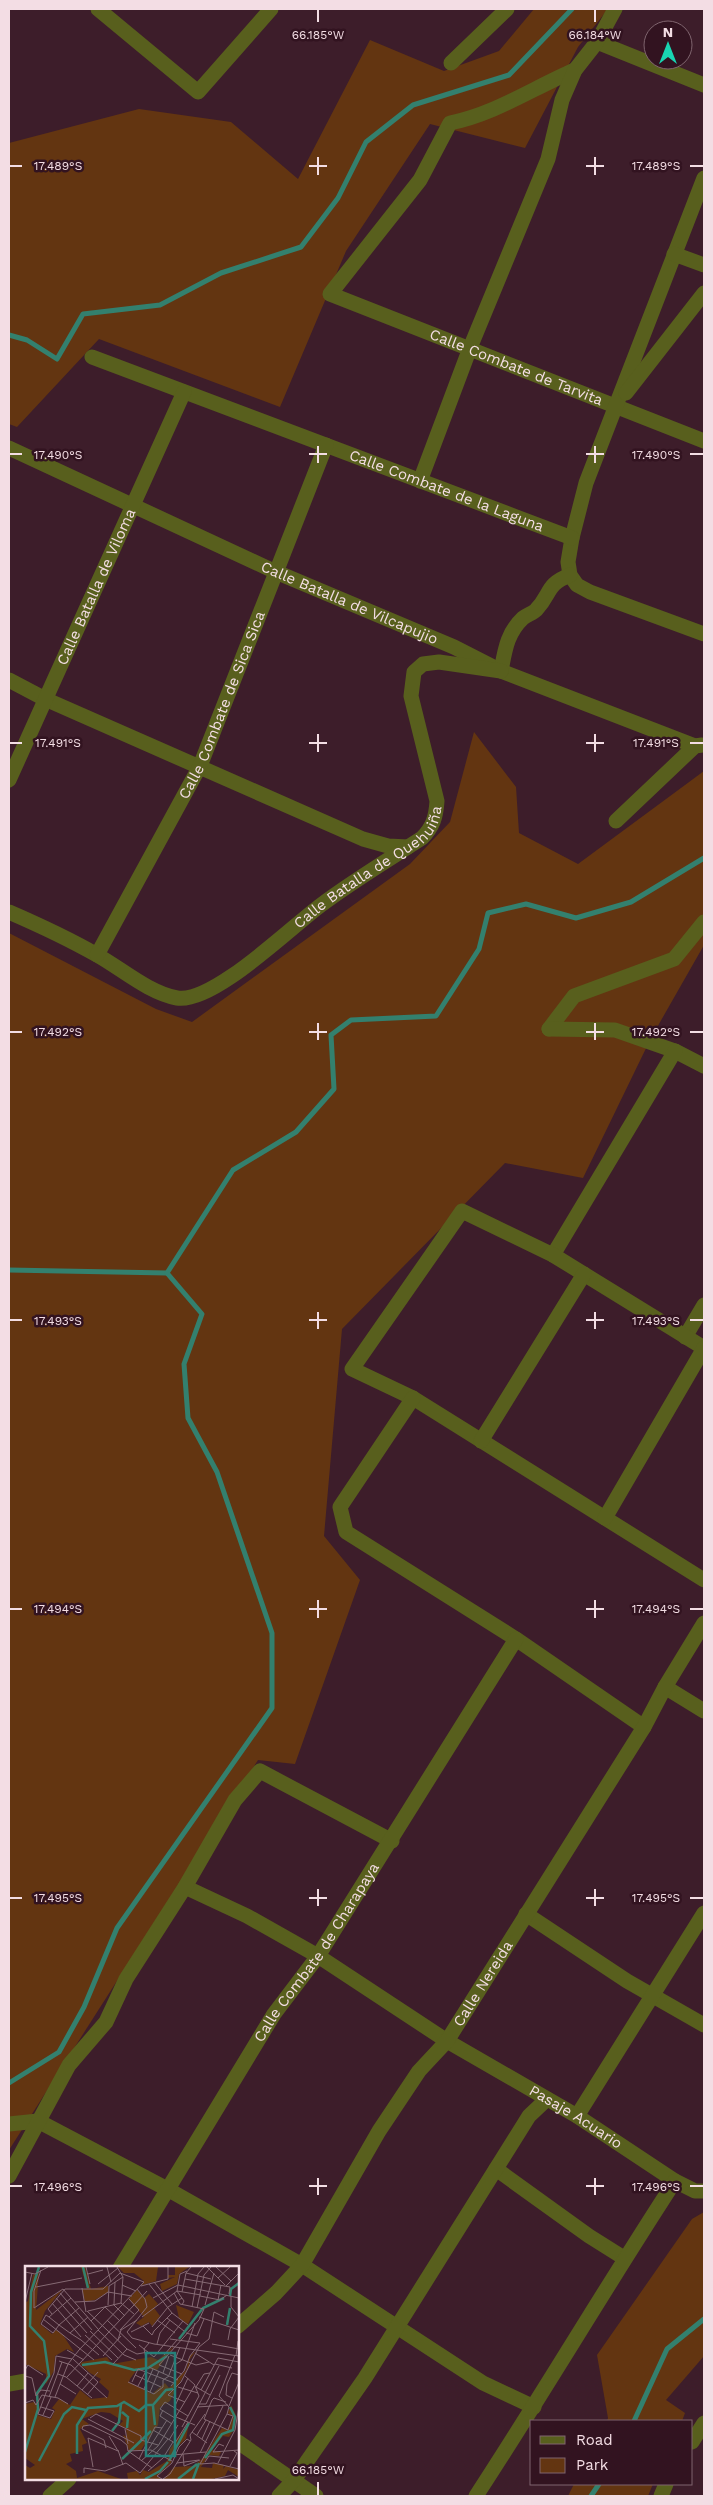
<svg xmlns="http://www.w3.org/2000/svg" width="713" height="2505" viewBox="0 0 713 2505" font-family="'Work Sans',sans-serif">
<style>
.green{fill:#633511}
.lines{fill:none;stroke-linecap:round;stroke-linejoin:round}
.stream{stroke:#33806e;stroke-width:5}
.minor{stroke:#585f1d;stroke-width:15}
.ticks{fill:none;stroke:#f3dde4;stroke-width:2}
.labels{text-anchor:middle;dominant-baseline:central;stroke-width:5;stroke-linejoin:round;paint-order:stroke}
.street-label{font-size:15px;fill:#f3dde4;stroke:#321320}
.inset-river{fill:none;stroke:#33806e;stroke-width:2.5}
.inset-road{fill:none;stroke:#866a74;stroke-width:1}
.view{fill:#26807a;fill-opacity:0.15;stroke:#26807a;stroke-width:2.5}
.inset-edge{fill:none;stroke:#f3dde4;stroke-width:2.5}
.ticks-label{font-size:12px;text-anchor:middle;fill:#f3dde4;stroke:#321320;stroke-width:5;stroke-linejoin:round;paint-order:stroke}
</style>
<rect width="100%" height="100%" fill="#3d1d2a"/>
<g class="green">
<path d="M 534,9 L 608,9 L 578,47 L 525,148 L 430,124 L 346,251 L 280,407 L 99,339 L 17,427 L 9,424 L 9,143 L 139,109 L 231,122 L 298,179 L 370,40 L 444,71 L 499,51 Z"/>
<path d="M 474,732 L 516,787 L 519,833 L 578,864 L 704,771 L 704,945 L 651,1038 L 583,1178 L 505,1163 L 342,1329 L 324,1536 L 360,1580 L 295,1764 L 258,1760 L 9,2150 L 9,933 L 156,1009 L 192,1022 L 410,864 L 450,822 Z"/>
<path d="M 704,2212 L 704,2356 L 666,2400 L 685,2413 L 682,2421 L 607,2421 L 608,2418 L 597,2355 L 692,2219 Z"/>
<path d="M 574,2484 L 653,2484 L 648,2496 L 568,2496 Z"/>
</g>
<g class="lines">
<g class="stream">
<path d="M 9,335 L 27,340 L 57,359 L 83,314 L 160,305 L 221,273 L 301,247 L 338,198 L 366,142 L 413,105 L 509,75 L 572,9"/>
<path d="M 9,1270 L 167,1273 L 233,1170 L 296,1132 L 334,1089 L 331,1035 L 351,1020 L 436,1016 L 479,949 L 488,913 L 526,904 L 576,918 L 631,902 L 704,858"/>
<path d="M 9,2083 L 59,2052 L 84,2007 L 117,1928 L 272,1708 L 272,1633 L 217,1472 L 188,1418 L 184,1364 L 202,1314 L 167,1273"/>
<path d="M 634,2421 L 667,2349 L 704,2319"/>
<path d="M 591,2496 L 599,2484"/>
</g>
<g class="minor">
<path d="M 98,9 L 198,92 L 271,9"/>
<path d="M 597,42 L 704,85"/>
<path d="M 451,63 L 507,9"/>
<path id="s1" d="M 575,70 C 533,88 495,114 450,123 L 420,180 L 330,294 L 704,441"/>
<path d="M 704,178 L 586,483 L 572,538 L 568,562 L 570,575 L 577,585 L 590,592 L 704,634"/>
<path d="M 674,254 L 704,265"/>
<path id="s2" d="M 92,357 L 572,538"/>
<path d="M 626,393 L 704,293"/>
<path id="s3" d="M 9,448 L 276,572 L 454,647 L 501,671 L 695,746"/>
<path d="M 420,481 L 470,348 L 548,159 L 562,100 L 575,70 L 597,42 L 615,9"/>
<path d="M 501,671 C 505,650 507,633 523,618 C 527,615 533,613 536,610 C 552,593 545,585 570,575"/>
<path d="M 9,680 L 45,699 L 363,839 L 388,846 L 408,847"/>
<path id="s4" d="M 9,780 L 184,392"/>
<path d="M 616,821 L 695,746 L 702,745"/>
<path id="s5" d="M 9,912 C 39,925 69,939 97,955 C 122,969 149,993 177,998 C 213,1004 291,927 321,905 C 353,881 388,860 422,838 C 433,827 436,817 437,801 L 411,696 L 414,672 L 423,664 L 439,662 L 501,671"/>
<path id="s6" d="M 97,955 L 200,766 L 326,445"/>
<path d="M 549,1029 L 574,996 L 674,959 L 704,922"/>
<path d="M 549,1029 L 615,1030 L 675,1051 L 704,1066"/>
<path d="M 553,1255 L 675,1051"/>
<path d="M 685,1337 L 704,1305"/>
<path d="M 704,1348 L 553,1255 L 462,1211 L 352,1369 L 413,1398 L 704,1580"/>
<path d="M 413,1398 L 340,1507 L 346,1532 L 516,1639 L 644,1727"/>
<path d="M 481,1441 L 584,1274"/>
<path d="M 605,1518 L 704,1348"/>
<path d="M 665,1687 L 704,1711"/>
<path id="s7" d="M 185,1887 L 247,1916 L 318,1956 L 447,2041 L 577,2116 L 675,2181 L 695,2191 L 704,2191"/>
<path d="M 526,1914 L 627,1981 L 704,2025"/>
<path d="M 577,2116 L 704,1913"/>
<path d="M 9,2124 L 38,2121 L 169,2190 L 302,2265 L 483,2383 L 534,2407"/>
<path d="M 496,2169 L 589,2236 L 624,2258"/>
<path d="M 9,2176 L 69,2065 L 106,2022 L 126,1979 L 185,1887 L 235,1800 L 260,1771 L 392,1841"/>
<path id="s8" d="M 120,2268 L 274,2014 L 318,1956 L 516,1639"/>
<path id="s9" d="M 238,2326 L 276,2293 L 302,2265 L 379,2131 L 419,2071 L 447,2041 L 644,1727 L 665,1687 L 704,1623"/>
<path d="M 9,2384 L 26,2381"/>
<path d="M 238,2442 L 316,2496"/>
<path d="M 692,2442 L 704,2423"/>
<path d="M 50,2496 L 69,2479"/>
<path d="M 279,2496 L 294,2480 L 365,2378 L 529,2116 L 547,2099"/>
<path d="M 476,2496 C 544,2392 607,2285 675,2181"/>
<path d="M 661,2496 L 666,2484"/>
</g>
</g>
<path class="ticks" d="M 318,10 L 318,22M 595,10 L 595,22M 318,157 L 318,175M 595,157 L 595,175M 10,166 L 22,166M 309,166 L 327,166M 586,166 L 604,166M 690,166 L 703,166M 318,446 L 318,463M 595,446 L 595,463M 10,454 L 22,454M 309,454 L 327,454M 586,454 L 604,454M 690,454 L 703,454M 318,734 L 318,752M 595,734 L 595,752M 10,743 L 22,743M 309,743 L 327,743M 586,743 L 604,743M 690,743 L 703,743M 318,1023 L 318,1040M 595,1023 L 595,1040M 10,1032 L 22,1032M 309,1032 L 327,1032M 586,1032 L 604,1032M 690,1032 L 703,1032M 318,1312 L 318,1329M 595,1312 L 595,1329M 10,1320 L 22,1320M 309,1320 L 327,1320M 586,1320 L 604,1320M 690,1320 L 703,1320M 318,1600 L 318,1618M 595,1600 L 595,1618M 10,1609 L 22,1609M 309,1609 L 327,1609M 586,1609 L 604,1609M 690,1609 L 703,1609M 318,1889 L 318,1906M 595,1889 L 595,1906M 10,1898 L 22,1898M 309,1898 L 327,1898M 586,1898 L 604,1898M 690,1898 L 703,1898M 318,2178 L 318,2195M 595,2178 L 595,2195M 10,2186 L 22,2186M 309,2186 L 327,2186M 586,2186 L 604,2186M 690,2186 L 703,2186M 318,2482 L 318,2495"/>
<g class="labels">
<g class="street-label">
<text stroke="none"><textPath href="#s1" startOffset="546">Calle Combate de Tarvita</textPath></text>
<text stroke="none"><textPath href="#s2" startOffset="379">Calle Combate de la Laguna</textPath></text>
<text stroke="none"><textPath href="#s4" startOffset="212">Calle Batalla de Viloma</textPath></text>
<text stroke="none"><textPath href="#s3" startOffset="374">Calle Batalla de Vilcapujio</textPath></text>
<text stroke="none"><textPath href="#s6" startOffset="280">Calle Combate de Sica Sica</textPath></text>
<text stroke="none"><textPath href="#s5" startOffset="426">Calle Batalla de Quehuiña</textPath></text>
<text stroke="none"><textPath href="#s8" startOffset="372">Calle Combate de Charapaya</textPath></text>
<text stroke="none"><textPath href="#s9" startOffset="424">Calle Nereida</textPath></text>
<text stroke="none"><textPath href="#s7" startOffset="454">Pasaje Acuario</textPath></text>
</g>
</g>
<g transform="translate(25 2266)">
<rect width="214" height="214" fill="#3d1d2a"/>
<path d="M 56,1 L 60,1 L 66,23 L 83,20 L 83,26 L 70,34 L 60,36 L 57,23 L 62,23 ZM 93,1 L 133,1 L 131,15 L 117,19 L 119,15 L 109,7 L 99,7 ZM 150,1 L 164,1 L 154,8 L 152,18 L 137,25 L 135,18 L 150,11 L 143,12 L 143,9 L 150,9 ZM 14,7 L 11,44 L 37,24 L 20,45 L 15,58 L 27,68 L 31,64 L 38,69 L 49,86 L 42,83 L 30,90 L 29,105 L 21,118 L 21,108 L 0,98 L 0,37 L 3,35 L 8,9 ZM 112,24 L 119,32 L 124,28 L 133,38 L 129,42 L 135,50 L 127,60 L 124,56 L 116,60 L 111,57 L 119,51 L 104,33 ZM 151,39 L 169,46 L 163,58 L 154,52 ZM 149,80 L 132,104 L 113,102 L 105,113 L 104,116 L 127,128 L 140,117 L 144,122 L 161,104 L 165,90 L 171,85 L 165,93 L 164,100 L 157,112 L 145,135 L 135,141 L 133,159 L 116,184 L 104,184 L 98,169 L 102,171 L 101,162 L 94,159 L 98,155 L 85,147 L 76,146 L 57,153 L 64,158 L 55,163 L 62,177 L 57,179 L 58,185 L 45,188 L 47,195 L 41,198 L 51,205 L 52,212 L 73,205 L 96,213 L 0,213 L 0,199 L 5,202 L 10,199 L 0,192 L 0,138 L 9,136 L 15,141 L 12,149 L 26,153 L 30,144 L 27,142 L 34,133 L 45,139 L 55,124 L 66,133 L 83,131 L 84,125 L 74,116 L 76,113 L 65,107 L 55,98 L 57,96 L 82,91 L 87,98 L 126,91 L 133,94 ZM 206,139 L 211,149 L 209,164 L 204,171 L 198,170 L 187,184 L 196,186 L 194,190 L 184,189 L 176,201 L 187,202 L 188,197 L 199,199 L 198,203 L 201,200 L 214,204 L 214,211 L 203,204 L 200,210 L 187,213 L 139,213 L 149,201 L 168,200 L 177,193 L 197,162 L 203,164 L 208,150 L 203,147 ZM 164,157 L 161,173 L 148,185 L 146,197 L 132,210 L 136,213 L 103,213 L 102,207 L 112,205 L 115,209 L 118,204 L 124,206 L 142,195 L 145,183 Z" fill="#633511"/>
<path class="inset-river" d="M 58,1 L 63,22M 205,30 L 206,23 L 214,17M 202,59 L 205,42M 154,73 L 178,42 L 199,32M 57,99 L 80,96 L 109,104 L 123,102 L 142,90M 128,140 L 130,159M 97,146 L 103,151 L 102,162M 87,165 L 94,156 L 96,138M 0,186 L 13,143 L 12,127 L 24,110 L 19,75 L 5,60 L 6,26 L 14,1M 52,188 L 52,159 L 63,142 L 92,140 L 99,136 L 114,145 L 121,139 L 128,139 L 141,124 L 148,123M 180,192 L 197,168 L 208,164 L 210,151 L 205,141M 97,193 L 126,165M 14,195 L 39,148 L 47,141 L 61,144M 144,195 L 164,157M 120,213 L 135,205 L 143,196M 153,213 L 172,198M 168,213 L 174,197"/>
<path class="inset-road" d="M 61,1 L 65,18M 82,1 L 86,16M 92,1 L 98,11 L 96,37M 182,1 L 200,19M 191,1 L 206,15M 16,4 L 9,25 L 9,42 L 38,23 L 73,63M 0,6 L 10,8 L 23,1M 161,7 L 186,13M 63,8 L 78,4M 193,12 L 205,1M 160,13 L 205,21 L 204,28M 129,16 L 147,38M 73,18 L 93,2M 124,18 L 147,47 L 163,59M 97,19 L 111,25M 116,20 L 143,13 L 143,1M 201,20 L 214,7M 11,21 L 57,12M 57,22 L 61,46M 112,23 L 120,33 L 122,41 L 102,66 L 107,72 L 129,78 L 214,90M 152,25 L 155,8 L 162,5M 152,25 L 159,35 L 157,39M 157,26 L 161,7 L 166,1M 35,27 L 67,64M 149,27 L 155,38 L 179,43 L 174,54 L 134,99 L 157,108M 175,30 L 195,34 L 202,29M 206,30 L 206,41 L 214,51M 31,32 L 62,67M 128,32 L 153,19 L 214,32M 193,34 L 196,19M 0,36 L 7,7M 50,36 L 70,35 L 83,26 L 107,30M 27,37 L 56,71M 88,38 L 100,50M 89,38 L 90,16M 83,39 L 84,20 L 98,11M 180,39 L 189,7M 80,41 L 95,55M 167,41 L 173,8 L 179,1M 54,42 L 34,59 L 28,67 L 16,58 L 21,49 L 24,51 L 34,59 L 45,67 L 56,74 L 74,89M 172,42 L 179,9 L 186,1M 62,45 L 102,83 L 112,88 L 123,86M 63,45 L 96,37 L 109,48M 27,48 L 23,43 L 40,23 L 78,23 L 95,7 L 119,16 L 54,84 L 43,98 L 30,131M 24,51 L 46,32M 117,51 L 152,25 L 176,29M 174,51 L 214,64M 142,52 L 159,65M 18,53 L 69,94M 82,54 L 111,82M 132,54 L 150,67M 66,55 L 81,40M 118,60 L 127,69 L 129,65M 127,61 L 143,41 L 157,32M 73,64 L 99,89 L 111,94M 95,64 L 114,44 L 104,33M 65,65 L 93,92M 129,65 L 147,47M 106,66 L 124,57M 45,67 L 63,51M 161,67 L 172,70 L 179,53M 60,69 L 87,94M 145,73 L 175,77M 93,74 L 96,64 L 112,54M 203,74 L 205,63 L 214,51M 132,78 L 135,67 L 145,54M 187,78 L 214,83M 114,79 L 129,91 L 158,55M 42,84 L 59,94M 170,87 L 189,99M 139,89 L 152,74M 145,89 L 171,99 L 184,96M 210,89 L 194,130 L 204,141 L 202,148 L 175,198 L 189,197 L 214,203M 78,90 L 96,70M 211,90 L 213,75M 121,92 L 119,83 L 124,77M 48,93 L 73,116 L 62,129M 34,95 L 46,99 L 82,132M 88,98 L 102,83M 151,98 L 157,94 L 170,57M 190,98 L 207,102M 124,101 L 153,114M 0,104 L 3,99 L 18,109M 138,107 L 144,90M 185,107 L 179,108 L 171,121 L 185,129M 33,108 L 41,111 L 67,132M 110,109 L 136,121M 144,109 L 155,81M 0,110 L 7,112 L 11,130 L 16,124 L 25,125M 42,111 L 122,25M 103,116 L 129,128 L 138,121 L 138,114 L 144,110M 107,116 L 113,103 L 149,117M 35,118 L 51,128M 52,120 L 63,107M 113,120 L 121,105M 146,120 L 159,105 L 165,90 L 175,77M 153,121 L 173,127M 119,123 L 128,103M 57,124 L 73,106M 176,124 L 193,92 L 214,96M 125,126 L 134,105M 143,129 L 156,116 L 174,81 L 184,73 L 189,46 L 199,51M 143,129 L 160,136M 24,131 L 37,96M 207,132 L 201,129 L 202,118 L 207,107 L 214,109M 187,134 L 179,153 L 203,164 L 208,150 L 202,148M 187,134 L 189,132 L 201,136M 0,137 L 8,134 L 11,139 L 17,129 L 33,132 L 43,138M 174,138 L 181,138 L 195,109M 204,140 L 214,116M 16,141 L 29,145 L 25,152 L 13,148 L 22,124 L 29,107 L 31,90 L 47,93M 172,141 L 203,139M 149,142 L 163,112M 138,144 L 135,150 L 147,158M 18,149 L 26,131M 151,151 L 170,159M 65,152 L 71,148 L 116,170 L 116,174 L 133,179M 150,152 L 135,143 L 140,136 L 163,150M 63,153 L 109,177M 165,156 L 194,100M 157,161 L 174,130 L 170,120M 100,163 L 103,178M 128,164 L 150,177 L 163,156M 167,166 L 182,177M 172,169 L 181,154M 177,173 L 185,155M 144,174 L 153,159M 81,182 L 79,174 L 57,163 L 58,160 L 65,159 L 96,174 L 102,179 L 103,185M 93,184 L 98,199M 123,184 L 142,154M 188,186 L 214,184M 188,186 L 194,178 L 199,180M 175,187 L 198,140M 158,188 L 159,200 L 175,194M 148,189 L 181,186M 114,193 L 130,161 L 137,162M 116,195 L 133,180 L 170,119 L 160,110M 180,196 L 184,190 L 204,192M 152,197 L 174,194M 193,197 L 210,164 L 214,140M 205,200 L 212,187 L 209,185M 68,201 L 63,172 L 93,185 L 84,170M 127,202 L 103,185 L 126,184 L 147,195M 123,205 L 138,192 L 148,176M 59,207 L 59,202 L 80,205 L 101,197 L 115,207 L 143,173M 137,213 L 132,210 L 147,197 L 154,181 L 162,173 L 165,175M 138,213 L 145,208 L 166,174 L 165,169 L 180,148M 190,213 L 208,209 L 214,213"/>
<path class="view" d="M 121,87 L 150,87 L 150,190 L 121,190 Z"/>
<rect width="214" height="214" class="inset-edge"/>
</g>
<g class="ticks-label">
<text x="318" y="39">66.185°W</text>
<text x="595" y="39">66.184°W</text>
<text x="58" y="170">17.489°S</text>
<text x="656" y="170">17.489°S</text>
<text x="58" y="459">17.490°S</text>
<text x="656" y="459">17.490°S</text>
<text x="58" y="747">17.491°S</text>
<text x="656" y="747">17.491°S</text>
<text x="58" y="1036">17.492°S</text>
<text x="656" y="1036">17.492°S</text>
<text x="58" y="1325">17.493°S</text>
<text x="656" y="1325">17.493°S</text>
<text x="58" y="1613">17.494°S</text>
<text x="656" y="1613">17.494°S</text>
<text x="58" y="1902">17.495°S</text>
<text x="656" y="1902">17.495°S</text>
<text x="58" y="2191">17.496°S</text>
<text x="656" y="2191">17.496°S</text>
<text x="318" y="2474">66.185°W</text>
</g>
<rect width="713" height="2505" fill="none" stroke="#f3dde4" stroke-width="20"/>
<rect x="530" y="2420" width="162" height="65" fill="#321320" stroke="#7f646e"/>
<rect x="540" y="2436" width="25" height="8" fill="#585f1d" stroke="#7f646e"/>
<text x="576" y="2445" font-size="15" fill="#f3dde4">Road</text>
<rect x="540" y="2458" width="25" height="15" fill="#633511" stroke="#7f646e"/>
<text x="576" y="2470" font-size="15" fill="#f3dde4">Park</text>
<g transform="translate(668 45)"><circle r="24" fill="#321320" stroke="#7f646e"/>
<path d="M0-4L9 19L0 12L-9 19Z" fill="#19d5b2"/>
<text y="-8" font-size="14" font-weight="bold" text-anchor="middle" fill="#f3dde4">N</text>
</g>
</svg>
